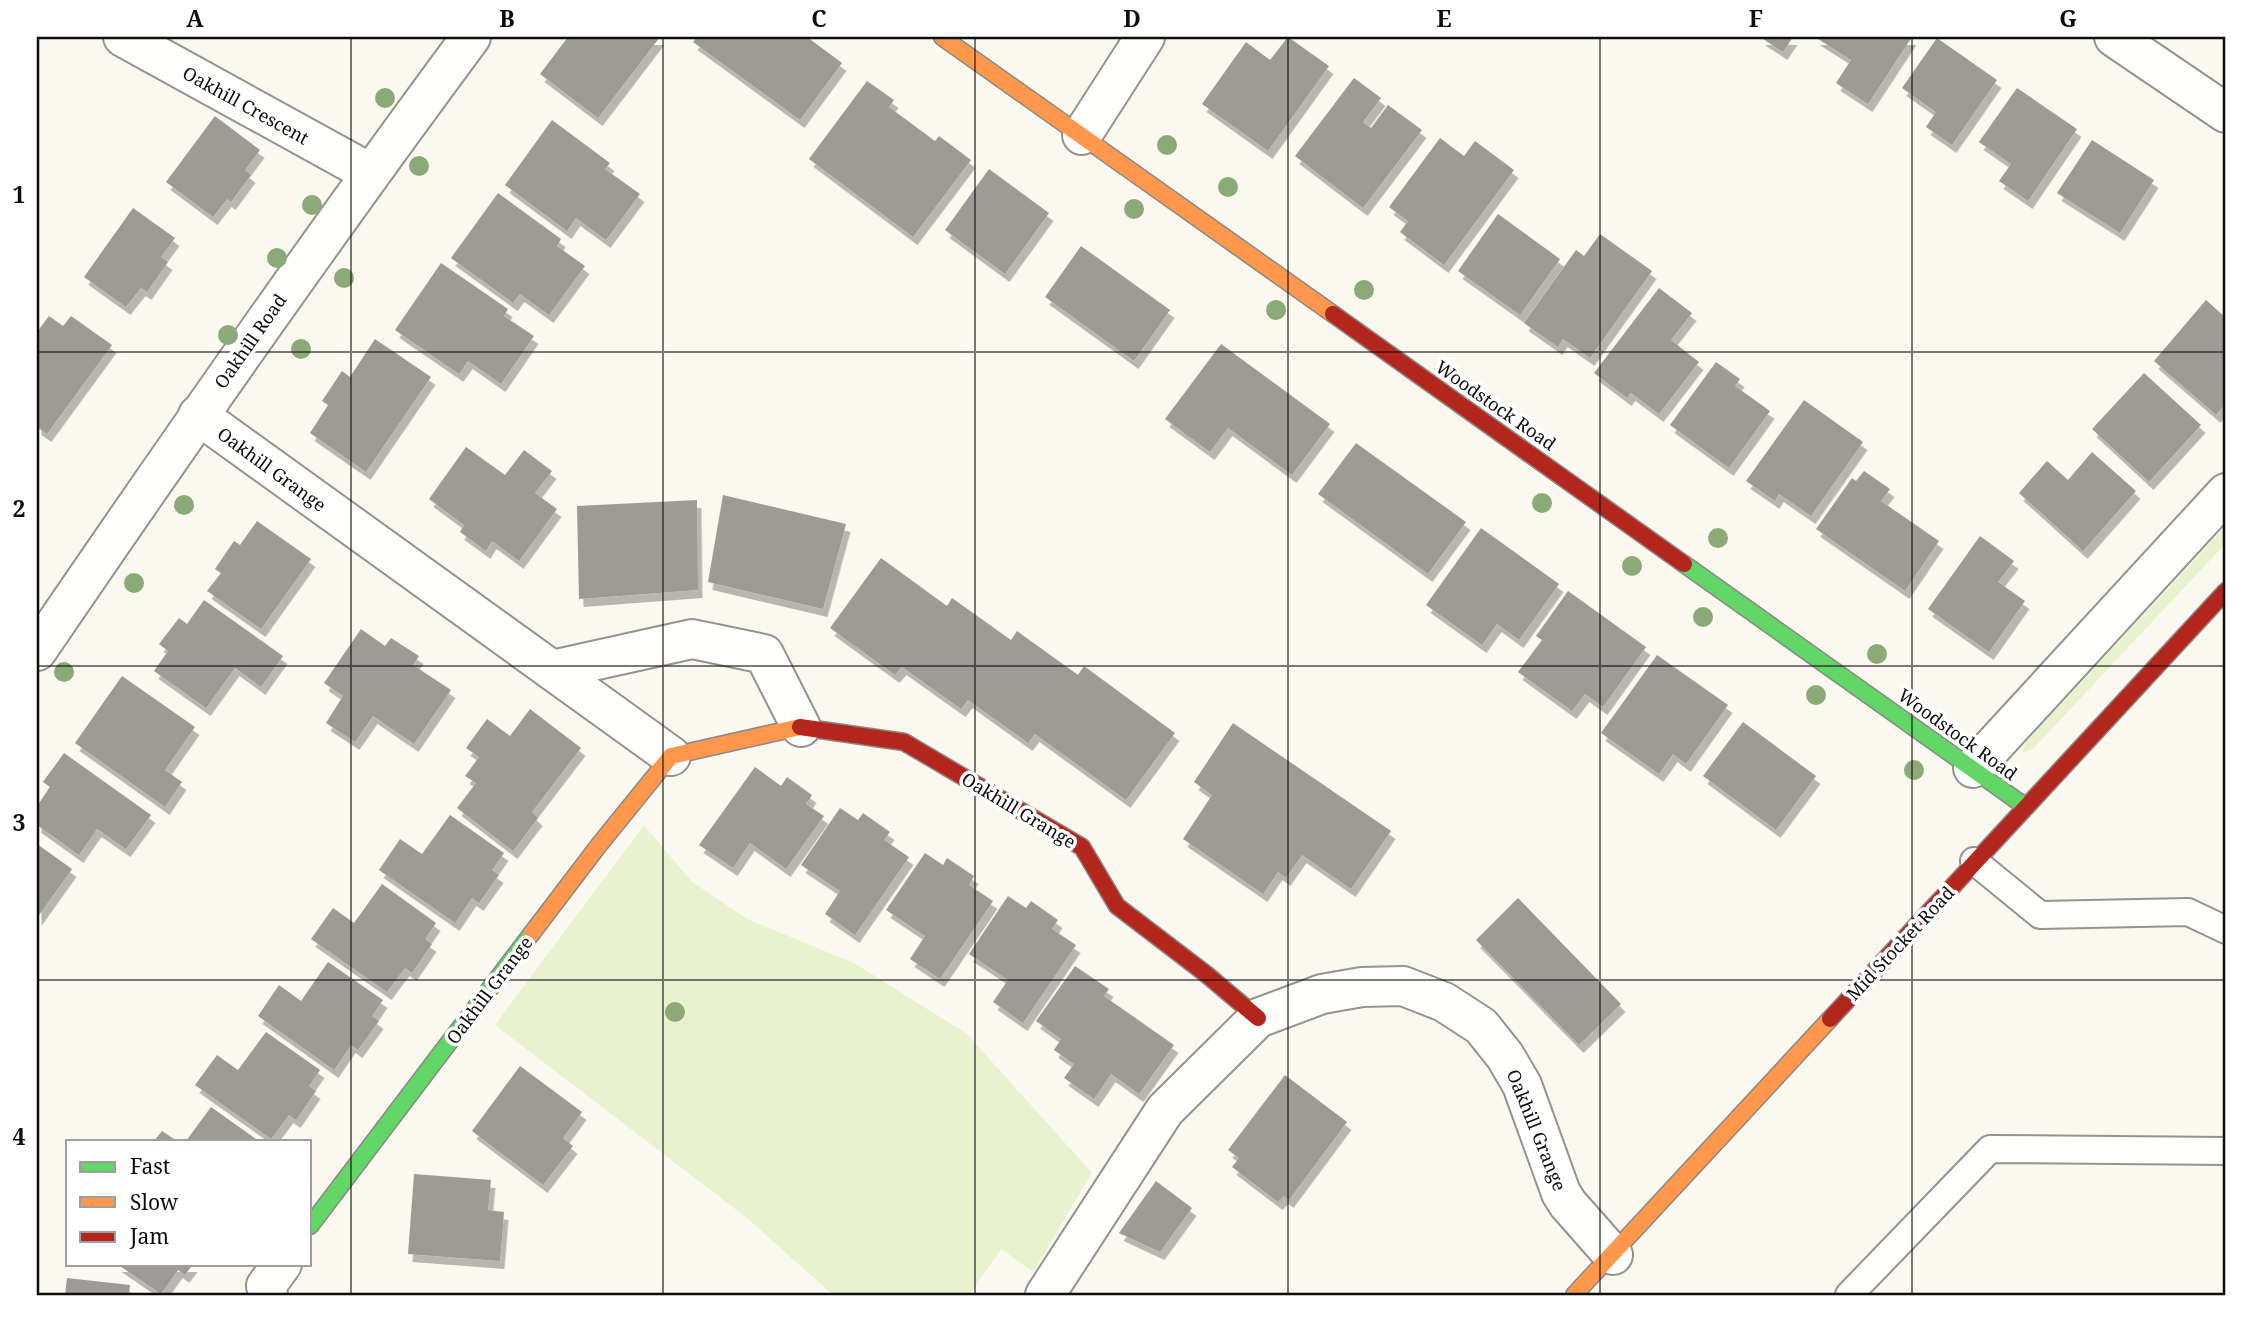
<svg xmlns="http://www.w3.org/2000/svg" width="2263" height="1332" viewBox="0 0 2263 1332" font-family="'Noto Serif',serif">
<style>
.green{fill:#e8f2ce}
.building{fill:#9e9a96;filter:url(#shadow)}
.lines{fill:none;stroke-linecap:round;stroke-linejoin:round}
.lane-casing{stroke:#94938f;stroke-width:30}
.street-casing{stroke:#94938f;stroke-width:42}
.fast-casing{stroke:#8b8986;stroke-width:19}
.slow-casing{stroke:#8b8986;stroke-width:19}
.jam-casing{stroke:#8b8986;stroke-width:19}
.lane{stroke:#fefefd;stroke-width:26}
.street{stroke:#fefefd;stroke-width:38}
.fast{stroke:#63d668;stroke-width:16}
.slow{stroke:#ff974d;stroke-width:16}
.jam{stroke:#b3261e;stroke-width:16}
.tree{fill:#8caa78}
.grid{fill:none;stroke:#0d0d0d;stroke-width:2;stroke-opacity:0.55}
.labels{text-anchor:middle;dominant-baseline:central;stroke-width:7;stroke-linejoin:round;paint-order:stroke}
.street-label{font-size:18px;fill:#0d0d0d;stroke:#fff}
.neatline{fill:none;stroke:#0d0d0d;stroke-width:2.5}
.grid-label{font-size:23px;text-anchor:middle;font-weight:bold;fill:#0d0d0d}
</style>
<defs>
<filter id="shadow"><feDropShadow dx="4.5" dy="8" stdDeviation="0" flood-color="#0004"/></filter>
</defs>
<rect width="100%" height="100%" fill="#fbf8f0"/>
<g class="green">
<path d="M 2226,526 L 2226,543 L 2033,749 L 2022,753 L 2026,742 Z"/>
<path d="M 644,825 L 691,881 L 747,919 L 854,963 L 967,1034 L 1092,1173 L 1033,1272 L 1001,1249 L 969,1295 L 833,1295 L 747,1218 L 495,1025 Z"/>
</g>
<g class="building">
<path d="M 568,37 L 660,37 L 598,118 L 540,74 Z"/>
<path d="M 697,37 L 807,37 L 842,63 L 800,120 L 693,42 Z"/>
<path d="M 1288,37 L 1329,66 L 1268,151 L 1202,104 L 1246,42 L 1270,60 Z"/>
<path d="M 1760,37 L 1793,37 L 1783,52 Z"/>
<path d="M 1815,37 L 1912,37 L 1868,104 L 1836,83 L 1851,60 Z"/>
<path d="M 1937,38 L 1997,80 L 1952,145 L 1926,127 L 1936,112 L 1902,88 Z"/>
<path d="M 1354,78 L 1381,98 L 1363,122 L 1371,128 L 1388,105 L 1422,130 L 1363,208 L 1295,156 Z"/>
<path d="M 867,81 L 894,100 L 889,107 L 935,141 L 939,136 L 971,160 L 913,237 L 809,159 Z"/>
<path d="M 2017,88 L 2077,129 L 2028,201 L 1999,181 L 2011,164 L 1979,142 Z"/>
<path d="M 215,116 L 260,150 L 245,170 L 251,175 L 231,202 L 227,199 L 213,217 L 166,182 Z"/>
<path d="M 552,120 L 610,163 L 605,169 L 640,194 L 606,240 L 576,218 L 567,231 L 505,185 Z"/>
<path d="M 1440,138 L 1464,156 L 1475,141 L 1514,170 L 1444,265 L 1400,232 L 1408,221 L 1389,207 Z"/>
<path d="M 2092,140 L 2154,180 L 2120,233 L 2057,193 Z"/>
<path d="M 989,169 L 1049,213 L 1005,274 L 945,230 Z"/>
<path d="M 498,193 L 561,239 L 557,246 L 585,266 L 549,315 L 520,294 L 513,303 L 451,258 Z"/>
<path d="M 133,208 L 175,238 L 161,257 L 168,262 L 147,292 L 141,288 L 126,307 L 84,277 Z"/>
<path d="M 1498,214 L 1560,259 L 1520,315 L 1458,271 Z"/>
<path d="M 1600,234 L 1652,271 L 1590,358 L 1563,339 L 1558,347 L 1524,323 L 1576,250 L 1584,256 Z"/>
<path d="M 1081,246 L 1170,310 L 1134,361 L 1045,297 Z"/>
<path d="M 441,263 L 508,309 L 504,316 L 534,336 L 501,384 L 468,361 L 459,374 L 395,330 Z"/>
<path d="M 1659,288 L 1692,313 L 1671,340 L 1699,362 L 1659,414 L 1631,393 L 1627,398 L 1594,373 Z"/>
<path d="M 2206,300 L 2226,318 L 2226,403 L 2216,415 L 2154,361 Z"/>
<path d="M 49,316 L 63,326 L 71,316 L 112,345 L 47,434 L 37,427 L 37,332 Z"/>
<path d="M 375,339 L 431,377 L 366,472 L 310,433 L 328,405 L 322,401 L 342,371 L 350,377 Z"/>
<path d="M 1221,344 L 1330,424 L 1292,475 L 1228,428 L 1210,452 L 1165,419 Z"/>
<path d="M 1716,362 L 1740,379 L 1735,386 L 1770,411 L 1729,468 L 1670,425 Z"/>
<path d="M 2144,373 L 2201,425 L 2149,482 L 2092,429 Z"/>
<path d="M 1804,400 L 1863,442 L 1811,516 L 1779,494 L 1775,501 L 1746,481 Z"/>
<path d="M 1356,443 L 1466,522 L 1428,574 L 1318,494 Z"/>
<path d="M 466,447 L 505,475 L 524,450 L 552,471 L 535,493 L 557,509 L 519,561 L 492,541 L 486,551 L 460,532 L 464,525 L 429,499 Z"/>
<path d="M 2092,452 L 2136,491 L 2083,551 L 2019,493 L 2047,461 L 2068,480 Z"/>
<path d="M 1864,471 L 1890,489 L 1881,501 L 1939,541 L 1905,591 L 1816,529 L 1852,478 L 1856,481 Z"/>
<path d="M 723,495 L 846,524 L 823,609 L 708,582 Z"/>
<path d="M 697,500 L 698,590 L 579,599 L 577,506 Z"/>
<path d="M 257,521 L 311,559 L 261,629 L 207,591 L 221,573 L 215,569 L 234,541 L 240,545 Z"/>
<path d="M 1481,528 L 1559,584 L 1519,640 L 1497,624 L 1482,645 L 1426,605 Z"/>
<path d="M 1980,536 L 2014,561 L 1998,582 L 2025,601 L 1989,652 L 1928,609 Z"/>
<path d="M 881,558 L 947,606 L 952,598 L 1011,640 L 1017,631 L 1078,675 L 1084,666 L 1175,733 L 1126,800 L 1035,734 L 1028,743 L 968,700 L 961,709 L 902,667 L 895,675 L 830,628 Z"/>
<path d="M 1568,591 L 1646,647 L 1603,707 L 1585,694 L 1572,711 L 1518,672 L 1542,640 L 1536,636 Z"/>
<path d="M 204,600 L 283,656 L 261,687 L 235,668 L 206,708 L 154,671 L 168,651 L 159,644 L 179,618 L 187,624 Z"/>
<path d="M 361,629 L 385,646 L 391,638 L 419,656 L 413,665 L 451,690 L 414,744 L 373,716 L 355,742 L 326,723 L 343,696 L 324,683 Z"/>
<path d="M 1657,655 L 1728,705 L 1686,764 L 1673,754 L 1659,774 L 1601,733 Z"/>
<path d="M 122,676 L 195,727 L 165,770 L 182,782 L 165,807 L 75,743 Z"/>
<path d="M 530,709 L 581,748 L 532,812 L 538,818 L 513,851 L 457,808 L 476,783 L 465,776 L 479,757 L 466,748 L 487,719 L 510,736 Z"/>
<path d="M 1743,722 L 1816,776 L 1776,830 L 1703,776 Z"/>
<path d="M 1233,723 L 1391,831 L 1351,889 L 1302,855 L 1286,878 L 1278,872 L 1263,894 L 1183,839 L 1212,795 L 1194,782 Z"/>
<path d="M 64,753 L 151,815 L 126,849 L 97,829 L 79,855 L 37,825 L 37,806 L 50,787 L 43,782 Z"/>
<path d="M 755,767 L 781,786 L 787,777 L 812,795 L 806,804 L 824,816 L 786,869 L 750,843 L 733,868 L 699,845 Z"/>
<path d="M 840,808 L 858,820 L 863,813 L 890,832 L 884,840 L 909,857 L 855,935 L 825,914 L 840,891 L 801,865 Z"/>
<path d="M 450,815 L 504,853 L 492,870 L 499,875 L 479,903 L 472,898 L 455,923 L 379,870 L 400,839 L 422,854 Z"/>
<path d="M 37,844 L 72,869 L 37,918 Z"/>
<path d="M 925,853 L 943,865 L 947,858 L 974,876 L 969,885 L 993,901 L 940,979 L 910,959 L 925,936 L 886,910 Z"/>
<path d="M 382,884 L 436,923 L 425,939 L 432,944 L 412,973 L 405,968 L 387,992 L 311,939 L 333,908 L 354,923 Z"/>
<path d="M 1008,896 L 1026,908 L 1031,901 L 1058,920 L 1052,929 L 1076,945 L 1023,1023 L 993,1002 L 1008,980 L 969,954 Z"/>
<path d="M 1518,898 L 1621,1004 L 1579,1045 L 1476,940 Z"/>
<path d="M 328,962 L 383,1000 L 372,1016 L 379,1021 L 358,1050 L 351,1045 L 334,1070 L 258,1016 L 279,985 L 301,1001 Z"/>
<path d="M 1075,966 L 1109,989 L 1104,996 L 1174,1045 L 1139,1094 L 1111,1074 L 1094,1099 L 1064,1078 L 1074,1064 L 1054,1050 L 1061,1039 L 1036,1021 Z"/>
<path d="M 266,1032 L 320,1070 L 309,1086 L 316,1091 L 296,1120 L 289,1115 L 271,1139 L 195,1085 L 217,1055 L 238,1070 Z"/>
<path d="M 520,1066 L 582,1112 L 563,1138 L 573,1146 L 543,1185 L 472,1131 Z"/>
<path d="M 1285,1075 L 1347,1122 L 1289,1200 L 1284,1196 L 1278,1202 L 1232,1167 L 1239,1158 L 1228,1150 Z"/>
<path d="M 211,1107 L 259,1141 L 186,1141 Z"/>
<path d="M 162,1131 L 177,1141 L 154,1141 Z"/>
<path d="M 414,1174 L 491,1180 L 488,1210 L 504,1212 L 500,1261 L 408,1254 Z"/>
<path d="M 1156,1181 L 1192,1208 L 1160,1252 L 1119,1233 Z"/>
<path d="M 117,1264 L 193,1264 L 185,1275 L 178,1270 L 161,1294 Z"/>
<path d="M 67,1278 L 130,1285 L 129,1295 L 65,1295 Z"/>
</g>
<g class="lines">
<g class="lane-casing">
<g id="lane">
<path d="M 1974,861 L 2040,915 L 2188,912 L 2226,930"/>
<path d="M 1849,1295 L 1990,1149 L 2226,1151"/>
</g>
</g>
<g class="street-casing">
<g id="street">
<path d="M 123,37 L 370,173"/>
<path d="M 2114,37 L 2226,113"/>
<path d="M 1082,135 L 1145,37"/>
<path d="M 198,415 L 671,756"/>
<path d="M 37,651 C 178,444 322,238 471,37"/>
<path d="M 552,670 L 692,639 L 764,654 L 801,727"/>
<path d="M 1973,768 L 2226,493"/>
<path d="M 268,1295 L 266,1286 L 282,1264"/>
<path d="M 1045,1295 L 1165,1110 L 1258,1018 L 1322,994 L 1362,987 L 1403,986 L 1444,1002 L 1481,1026 L 1505,1056 L 1522,1085 L 1561,1193 L 1568,1204 L 1613,1255"/>
</g>
</g>
<g class="fast-casing">
<g id="fast">
<path d="M 1684,564 L 2026,807"/>
<path d="M 310,1226 L 532,933"/>
</g>
</g>
<g class="slow-casing">
<g id="slow">
<path d="M 942,37 L 1333,314"/>
<path d="M 532,933 L 599,845 L 671,756 L 800,727"/>
<path d="M 1574,1295 L 1830,1019"/>
</g>
</g>
<g class="jam-casing">
<g id="jam">
<path d="M 1333,314 L 1684,564"/>
<path d="M 800,727 L 904,742 L 1082,847 L 1117,906 L 1206,974 L 1258,1018"/>
<path d="M 1830,1019 L 2226,591"/>
</g>
</g>
<use href="#lane" class="lane"/>
<use href="#street" class="street"/>
<use href="#fast" class="fast"/>
<use href="#slow" class="slow"/>
<use href="#jam" class="jam"/>
</g>
<g class="tree">
<circle cx="385" cy="98" r="10"/>
<circle cx="1167" cy="145" r="10"/>
<circle cx="419" cy="166" r="10"/>
<circle cx="1228" cy="187" r="10"/>
<circle cx="312" cy="205" r="10"/>
<circle cx="1134" cy="209" r="10"/>
<circle cx="277" cy="258" r="10"/>
<circle cx="344" cy="278" r="10"/>
<circle cx="1364" cy="290" r="10"/>
<circle cx="1276" cy="310" r="10"/>
<circle cx="228" cy="335" r="10"/>
<circle cx="301" cy="349" r="10"/>
<circle cx="1542" cy="503" r="10"/>
<circle cx="184" cy="505" r="10"/>
<circle cx="1718" cy="538" r="10"/>
<circle cx="1632" cy="566" r="10"/>
<circle cx="134" cy="583" r="10"/>
<circle cx="1703" cy="617" r="10"/>
<circle cx="1877" cy="654" r="10"/>
<circle cx="64" cy="672" r="10"/>
<circle cx="1816" cy="695" r="10"/>
<circle cx="1914" cy="770" r="10"/>
<circle cx="675" cy="1012" r="10"/>
</g>
<path class="grid" d="M 351,37 L 351,1295M 663,37 L 663,1295M 975,37 L 975,1295M 1288,37 L 1288,1295M 1600,37 L 1600,1295M 1912,37 L 1912,1295M 37,352 L 2226,352M 37,666 L 2226,666M 37,980 L 2226,980"/>
<g class="labels">
<g class="street-label">
<text transform="translate(246 105) rotate(29)">Oakhill Crescent</text>
<text transform="translate(250 341) rotate(-55)">Oakhill Road</text>
<text transform="translate(1496 405) rotate(35)">Woodstock Road</text>
<text transform="translate(272 469) rotate(36)">Oakhill Grange</text>
<text transform="translate(1958 734) rotate(36)">Woodstock Road</text>
<text transform="translate(1019 810) rotate(31)">Oakhill Grange</text>
<text transform="translate(1900 943) rotate(-47)">Mid Stocket Road</text>
<text transform="translate(489 990) rotate(-53)">Oakhill Grange</text>
<text transform="translate(1537 1130) rotate(68)">Oakhill Grange</text>
</g>
</g>
<rect width="2263" height="1332" fill="none" stroke="#ffffff" stroke-width="77"/>
<rect x="66" y="1140" width="245" height="126" fill="#ffffff" stroke="#9e9e9e" stroke-width="2"/>
<rect x="80" y="1162" width="35" height="10" fill="#63d668" stroke="#9e9e9e" stroke-width="2"/>
<text x="130" y="1174" font-size="21" fill="#0d0d0d">Fast</text>
<rect x="80" y="1197" width="35" height="10" fill="#ff974d" stroke="#9e9e9e" stroke-width="2"/>
<text x="130" y="1210" font-size="21" fill="#0d0d0d">Slow</text>
<rect x="80" y="1232" width="35" height="10" fill="#b3261e" stroke="#9e9e9e" stroke-width="2"/>
<text x="130" y="1244" font-size="21" fill="#0d0d0d">Jam</text>
<rect x="38" y="38" width="2186" height="1256" class="neatline"/>
<g class="grid-label">
<text x="195" y="27">A</text>
<text x="507" y="27">B</text>
<text x="819" y="27">C</text>
<text x="1132" y="27">D</text>
<text x="1444" y="27">E</text>
<text x="1756" y="27">F</text>
<text x="2068" y="27">G</text>
<text x="19" y="203">1</text>
<text x="19" y="517">2</text>
<text x="19" y="831">3</text>
<text x="19" y="1145">4</text>
</g>
</svg>
